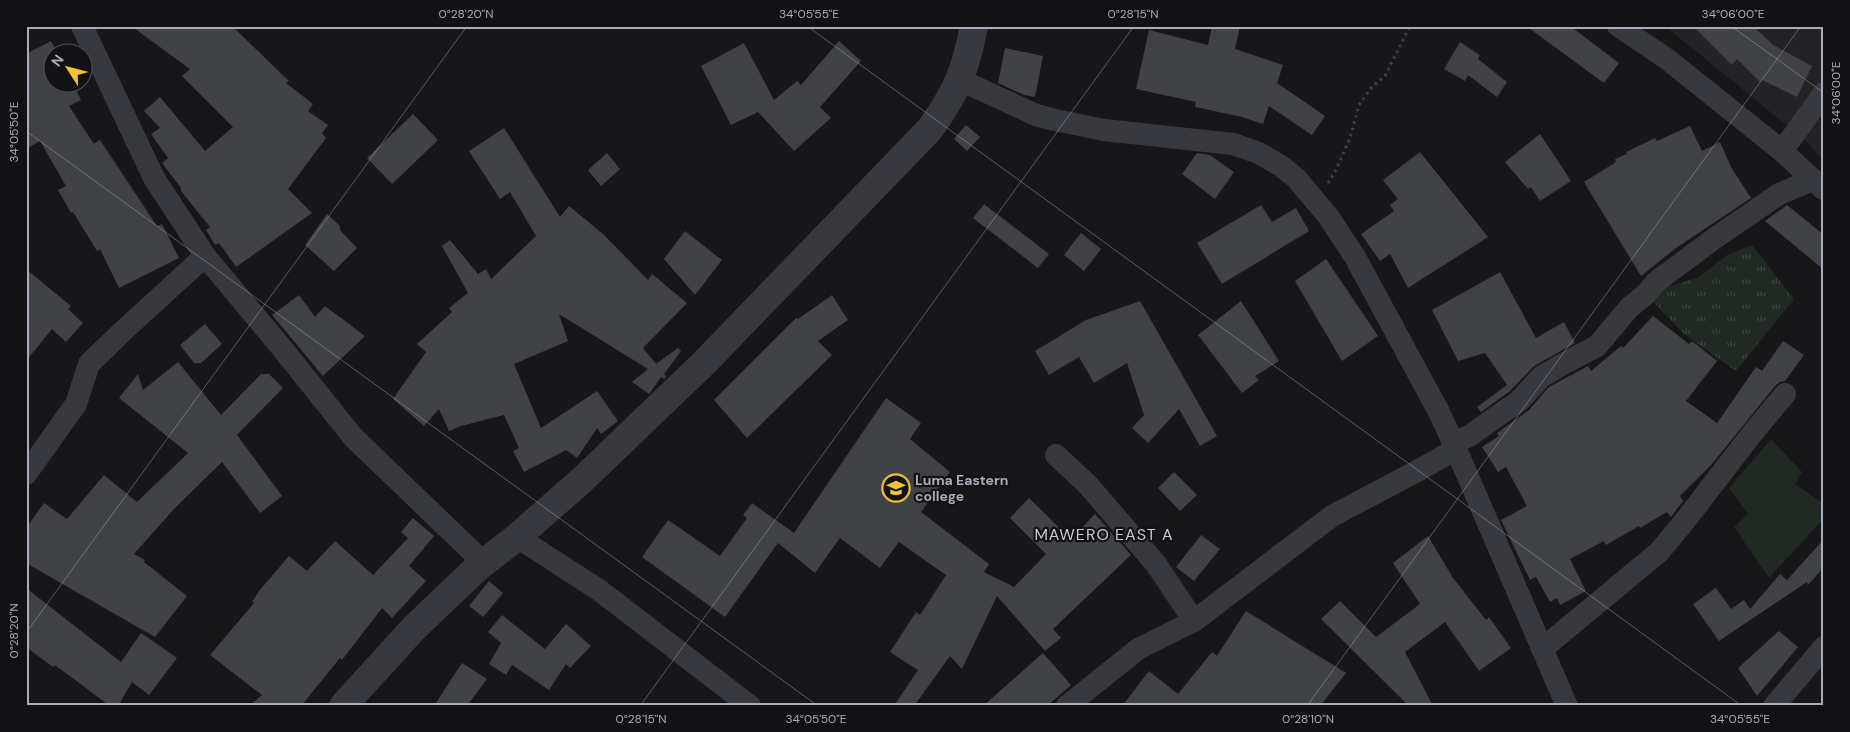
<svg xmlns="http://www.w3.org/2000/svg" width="1850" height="732" viewBox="0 0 1850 732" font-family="'DM Sans',sans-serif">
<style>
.built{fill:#232326}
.grass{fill:#212923}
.park{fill:url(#park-tufts)}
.building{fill:#414246}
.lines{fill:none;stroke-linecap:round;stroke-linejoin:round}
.path{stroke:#3e4045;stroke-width:3;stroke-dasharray:2.5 4;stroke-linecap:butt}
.minor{stroke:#38393e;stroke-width:22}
.tertiary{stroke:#38393e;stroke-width:28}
.ticks{fill:none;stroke:#a9adb9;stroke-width:1;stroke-opacity:0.45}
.labels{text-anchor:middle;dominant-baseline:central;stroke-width:4.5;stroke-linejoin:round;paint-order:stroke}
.poi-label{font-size:14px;font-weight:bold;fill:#a9adb9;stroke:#121214;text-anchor:start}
.quarter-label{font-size:16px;letter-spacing:1px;fill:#caccd5;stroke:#121214}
.neatline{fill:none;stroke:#a9adb9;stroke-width:2}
.ticks-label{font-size:12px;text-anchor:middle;fill:#a9adb9}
</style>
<defs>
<pattern id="park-tufts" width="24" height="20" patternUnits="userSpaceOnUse" patternTransform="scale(1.25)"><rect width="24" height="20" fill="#212923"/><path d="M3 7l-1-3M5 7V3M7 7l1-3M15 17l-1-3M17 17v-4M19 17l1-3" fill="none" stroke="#3e4541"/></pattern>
</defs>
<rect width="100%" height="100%" fill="#171719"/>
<path class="built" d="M 1665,26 L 1824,26 L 1824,161 L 1808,143 Z"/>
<path class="grass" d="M 1771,439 L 1802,472 L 1795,484 L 1824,504 L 1824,518 L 1769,578 L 1734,527 L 1748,514 L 1729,488 Z"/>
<path class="park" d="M 1752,245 L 1794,299 L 1736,371 L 1684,334 L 1646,294 L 1699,277 L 1727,255 Z"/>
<g class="building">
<path d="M 131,26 L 232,26 L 289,81 L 286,83 L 313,104 L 308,111 L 328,125 L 322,133 L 326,138 L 288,189 L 312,213 L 236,267 L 219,243 L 215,245 L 206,230 L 210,227 L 181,191 L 181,188 L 162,163 L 168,158 L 151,134 L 160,128 L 144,111 L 160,97 L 205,151 L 233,127 L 182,76 L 190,69 Z"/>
<path d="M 1212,26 L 1240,26 L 1235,49 L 1283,65 L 1277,83 L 1325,116 L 1312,135 L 1269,106 L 1263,124 L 1242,117 L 1195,107 L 1196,102 L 1136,89 L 1149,30 L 1208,45 Z"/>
<path d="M 1526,26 L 1570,26 L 1619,63 L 1604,83 Z"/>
<path d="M 1693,26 L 1753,26 L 1773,45 L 1812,66 L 1797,97 L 1762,80 L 1760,82 L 1737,59 L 1732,65 Z"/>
<path d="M 51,41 L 57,52 L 52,52 L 52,82 L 72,82 L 81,100 L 69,106 L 94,144 L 100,140 L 157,226 L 162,224 L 179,258 L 119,288 L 100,249 L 97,251 L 73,212 L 71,213 L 58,190 L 66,186 L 40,141 L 26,149 L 26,54 Z"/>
<path d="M 839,41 L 861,61 L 820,107 L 831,118 L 794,151 L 758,112 L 731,125 L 701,66 L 744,43 L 774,100 L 797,81 L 801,85 Z"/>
<path d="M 1460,42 L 1480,55 L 1478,59 L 1507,82 L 1497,97 L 1468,75 L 1465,81 L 1444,69 Z"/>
<path d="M 1005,48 L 1043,56 L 1035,97 L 1024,95 L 998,83 Z"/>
<path d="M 413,114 L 438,140 L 392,184 L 367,158 Z"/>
<path d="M 966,125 L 980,137 L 967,151 L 954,139 Z"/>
<path d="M 1690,126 L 1702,151 L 1720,142 L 1731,167 L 1751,198 L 1676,248 L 1641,276 L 1584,182 L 1616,162 L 1615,159 L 1627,154 L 1626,152 L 1655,138 L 1657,141 Z"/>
<path d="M 504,128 L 560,217 L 569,206 L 603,234 L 648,280 L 652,274 L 687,303 L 643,348 L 656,364 L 678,348 L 681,351 L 664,374 L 666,377 L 664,379 L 661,377 L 649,394 L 632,382 L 648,369 L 559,314 L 568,341 L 514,364 L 541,428 L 597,391 L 618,421 L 601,434 L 597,428 L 577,458 L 566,450 L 524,472 L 513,451 L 519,448 L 504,415 L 461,426 L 449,431 L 439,409 L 424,426 L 393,399 L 426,352 L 417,344 L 452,312 L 449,308 L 468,293 L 442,246 L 450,240 L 478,274 L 486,269 L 491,279 L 536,236 L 510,192 L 500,199 L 469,151 Z"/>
<path d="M 1540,134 L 1571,181 L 1540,201 L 1531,187 L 1528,189 L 1505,162 Z"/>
<path d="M 1420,152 L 1488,237 L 1408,288 L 1390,254 L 1380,261 L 1361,234 L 1394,211 L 1390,205 L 1398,199 L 1383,180 Z"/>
<path d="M 607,153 L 620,169 L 601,186 L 588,170 Z"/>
<path d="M 1197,153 L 1210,155 L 1234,172 L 1215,199 L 1182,174 Z"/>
<path d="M 984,204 L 1049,254 L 1038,268 L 973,218 Z"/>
<path d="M 1261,205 L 1272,222 L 1296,208 L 1309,231 L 1222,284 L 1197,243 Z"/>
<path d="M 1787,205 L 1824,235 L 1824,270 L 1765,221 Z"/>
<path d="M 327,214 L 340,226 L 340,230 L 357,248 L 334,271 L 305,245 Z"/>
<path d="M 685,231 L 722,260 L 695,295 L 664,259 Z"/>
<path d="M 1081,233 L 1101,249 L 1084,271 L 1064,255 Z"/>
<path d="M 1326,259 L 1378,336 L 1342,361 L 1295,281 Z"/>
<path d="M 26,269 L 71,306 L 68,309 L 83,323 L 66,342 L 52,329 L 26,361 Z"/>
<path d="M 1500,272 L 1536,338 L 1564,322 L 1575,343 L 1534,366 L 1510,391 L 1481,412 L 1477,407 L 1507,385 L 1485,353 L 1458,361 L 1432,310 Z"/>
<path d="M 299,295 L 315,317 L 325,306 L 365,336 L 323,376 L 272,315 Z"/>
<path d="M 832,295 L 848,320 L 818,341 L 832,355 L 747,438 L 714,400 L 796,318 L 798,319 Z"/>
<path d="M 1140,301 L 1217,436 L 1200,446 L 1179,409 L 1148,443 L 1132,428 L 1144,415 L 1127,363 L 1094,383 L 1079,357 L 1049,375 L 1035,351 L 1086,320 Z"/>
<path d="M 1241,301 L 1279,361 L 1255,376 L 1259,380 L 1242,393 L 1198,335 Z"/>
<path d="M 1653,316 L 1689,344 L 1692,341 L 1717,361 L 1686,401 L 1717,423 L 1756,367 L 1762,371 L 1783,341 L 1804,355 L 1785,381 L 1780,382 L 1775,386 L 1712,464 L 1680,496 L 1683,501 L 1671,517 L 1667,512 L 1640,528 L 1639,526 L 1606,545 L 1604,541 L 1570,559 L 1586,591 L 1560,605 L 1557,598 L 1550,602 L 1536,577 L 1530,580 L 1501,520 L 1527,506 L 1506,467 L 1498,472 L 1482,447 L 1499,436 L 1497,433 L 1529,410 L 1549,387 L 1588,366 L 1591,371 L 1621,346 L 1623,348 Z"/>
<path d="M 205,324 L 222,344 L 201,363 L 194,363 L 180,345 Z"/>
<path d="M 178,362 L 221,415 L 261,374 L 269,374 L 283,388 L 237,435 L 282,496 L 260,513 L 222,462 L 175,508 L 134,554 L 145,560 L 144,562 L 187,596 L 155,637 L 26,563 L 26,528 L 44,503 L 67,519 L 104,475 L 137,502 L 188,453 L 119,398 L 138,374 L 143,390 Z"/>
<path d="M 886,398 L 921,423 L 910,439 L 950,472 L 921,512 L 989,564 L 984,572 L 1014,587 L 1046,554 L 1010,518 L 1029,498 L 1071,539 L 1095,514 L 1131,555 L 1053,629 L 1061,638 L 1045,651 L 997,596 L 962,669 L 950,656 L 914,706 L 897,706 L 895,704 L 918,670 L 890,652 L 916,612 L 920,615 L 946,575 L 899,542 L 880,568 L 840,538 L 815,573 L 778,543 L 725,617 L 642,557 L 668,520 L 720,556 L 747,518 L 743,515 L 752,503 L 794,533 Z"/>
<path d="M 1174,472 L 1197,495 L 1180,511 L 1158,488 Z"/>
<path d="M 413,518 L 434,536 L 409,566 L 426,581 L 392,618 L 382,608 L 342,660 L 340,658 L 301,706 L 249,706 L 262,695 L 210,655 L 254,603 L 252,602 L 259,591 L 289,556 L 307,571 L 335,541 L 373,575 L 408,538 L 401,532 Z"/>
<path d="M 1201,535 L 1220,549 L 1194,581 L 1176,567 Z"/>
<path d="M 1428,536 L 1453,578 L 1486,620 L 1489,617 L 1511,648 L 1479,671 L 1445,622 L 1405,652 L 1433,706 L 1409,706 L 1321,619 L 1340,601 L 1376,637 L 1420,604 L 1393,563 Z"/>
<path d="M 1824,539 L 1824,567 L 1808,585 L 1807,582 L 1719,641 L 1693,604 L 1716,588 L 1731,609 L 1744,600 L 1750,609 L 1780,574 L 1787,580 Z"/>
<path d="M 489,581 L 503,593 L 483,617 L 469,606 Z"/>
<path d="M 26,588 L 121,662 L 141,633 L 177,658 L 149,695 L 132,682 L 118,706 L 110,706 L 55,665 L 53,667 L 26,647 Z"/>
<path d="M 1246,611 L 1346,673 L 1320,706 L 1122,706 L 1149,671 L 1178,694 L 1212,652 L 1217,656 Z"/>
<path d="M 502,615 L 545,649 L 566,624 L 591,646 L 570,668 L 566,664 L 549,690 L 512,665 L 506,675 L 489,664 L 501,643 L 488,632 Z"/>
<path d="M 1779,631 L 1798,647 L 1757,696 L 1738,668 Z"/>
<path d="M 1043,653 L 1071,685 L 1047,706 L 983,706 Z"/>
<path d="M 462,663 L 487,679 L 467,706 L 434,706 Z"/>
</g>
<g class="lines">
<path class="path" d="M 1328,183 L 1336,170 L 1350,138 L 1359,105 L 1371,88 L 1385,76 L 1410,26"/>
<g class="minor">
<path d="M 82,26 L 154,178 L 205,256 L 281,347 L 353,437 L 483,562"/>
<path d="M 1618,26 L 1667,59 L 1782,151 L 1823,189"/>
<path d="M 960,80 L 1036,115 L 1055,120 L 1104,130 L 1233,144 L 1259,153 L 1281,166 L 1296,178 L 1328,216 L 1355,257 L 1439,412 L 1456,449 L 1567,706"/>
<path d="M 1782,151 L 1824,93"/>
<path d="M 1454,443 L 1469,436 L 1519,401 L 1541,377 L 1563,364 L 1597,346 L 1629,308 L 1646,294 L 1656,282 L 1715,238 L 1779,194 L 1812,180"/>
<path d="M 1056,455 L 1088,485 L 1156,564 L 1194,621"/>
<path d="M 26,474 L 76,404 L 89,364 L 123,331 L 205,256"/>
<path d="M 517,537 L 599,590 L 750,706"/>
<path d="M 1542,649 L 1659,552 L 1684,522 L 1751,435 L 1785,394"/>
<path d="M 1067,706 L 1138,649 L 1194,621 L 1332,516 L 1421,469 L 1456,449"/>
<path d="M 1774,706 L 1824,647"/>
</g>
<path class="tertiary" d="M 343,706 L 414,628 L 477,568 L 517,537 L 582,480 L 704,363 L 930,129 C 957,91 965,72 974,26"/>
</g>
<path class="ticks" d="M 807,26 L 1742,706M 1731,26 L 1824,93M 26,131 L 818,706M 26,633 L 467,26M 640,706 L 1134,26M 1307,706 L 1801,26"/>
<defs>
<g id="school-ring" transform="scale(1.4375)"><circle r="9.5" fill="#121214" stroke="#f6c233" stroke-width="1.5"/><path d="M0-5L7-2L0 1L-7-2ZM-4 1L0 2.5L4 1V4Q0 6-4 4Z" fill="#f6c233"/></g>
</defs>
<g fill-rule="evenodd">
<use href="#school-ring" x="896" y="488"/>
</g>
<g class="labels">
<g class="poi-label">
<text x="915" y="480">Luma Eastern<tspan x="915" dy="16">college</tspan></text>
</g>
<g class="quarter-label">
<text x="1104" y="534">MAWERO EAST A</text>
</g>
</g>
<rect width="1850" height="732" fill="none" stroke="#121214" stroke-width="55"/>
<g transform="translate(68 68) rotate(306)"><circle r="24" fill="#121214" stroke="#4e5056"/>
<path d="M0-4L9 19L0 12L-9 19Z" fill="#f6c233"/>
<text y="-8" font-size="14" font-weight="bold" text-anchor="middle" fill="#a9adb9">N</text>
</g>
<rect x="28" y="28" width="1794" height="676" class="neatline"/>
<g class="ticks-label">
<text x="466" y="18">0°28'20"N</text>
<text x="809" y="18">34°05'55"E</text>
<text x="1133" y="18">0°28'15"N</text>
<text x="1733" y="18">34°06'00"E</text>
<text transform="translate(1836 93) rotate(-90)" y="4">34°06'00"E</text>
<text transform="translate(14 132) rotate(-90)" y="4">34°05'50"E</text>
<text transform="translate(14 631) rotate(-90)" y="4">0°28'20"N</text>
<text x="641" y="723">0°28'15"N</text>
<text x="816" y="723">34°05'50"E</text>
<text x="1308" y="723">0°28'10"N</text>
<text x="1740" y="723">34°05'55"E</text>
</g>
</svg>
